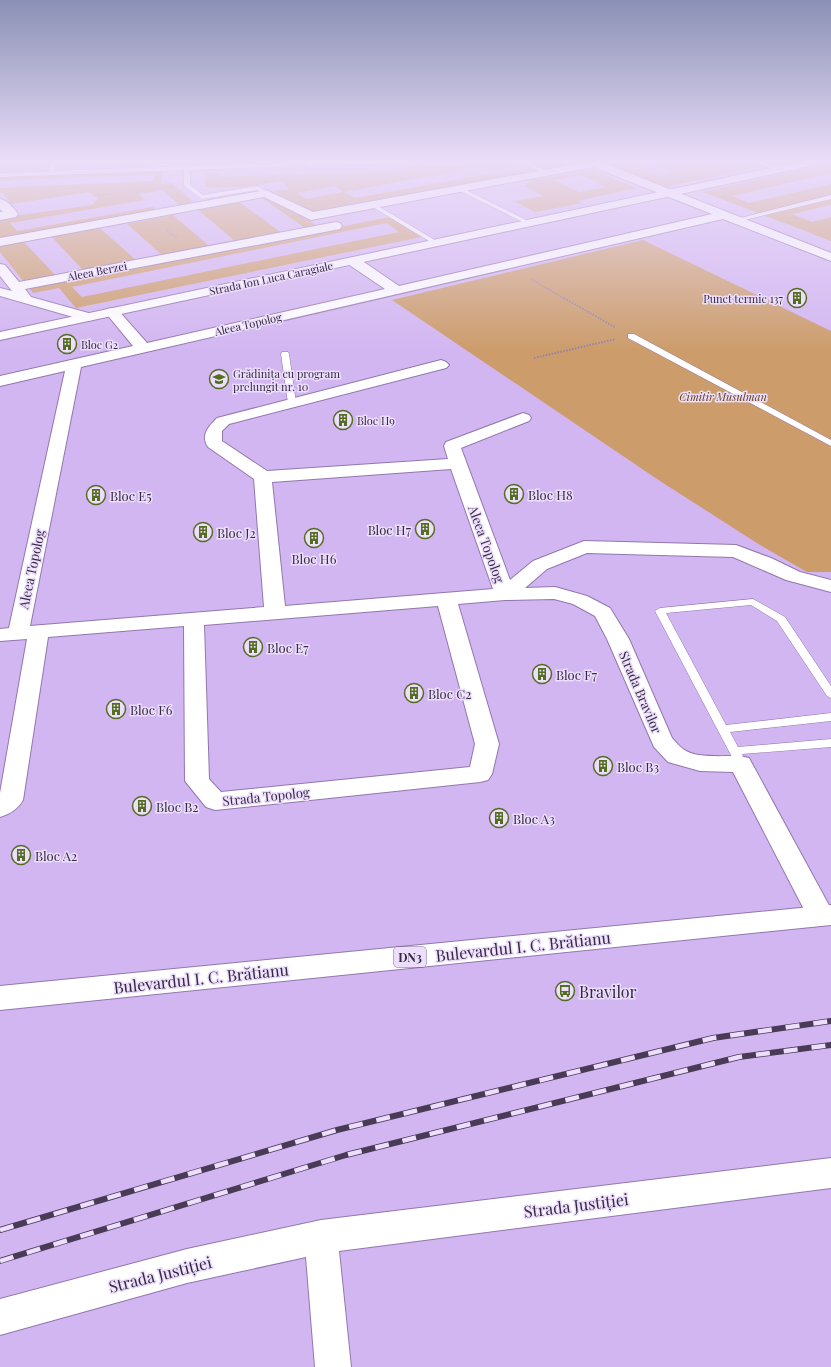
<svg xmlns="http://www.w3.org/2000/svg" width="831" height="1367" viewBox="0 0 831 1367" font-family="'Playfair Display',serif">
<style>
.green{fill:#cc9c6a;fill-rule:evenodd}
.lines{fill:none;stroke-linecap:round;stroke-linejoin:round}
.service-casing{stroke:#9277ae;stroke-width:1}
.minor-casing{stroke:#9277ae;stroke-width:2}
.tertiary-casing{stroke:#9277ae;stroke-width:2}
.primary-casing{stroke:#9277ae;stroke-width:2}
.path-far1{stroke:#9580ad;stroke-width:1.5;stroke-dasharray:1 1;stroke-linecap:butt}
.path{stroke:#9580ad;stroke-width:2;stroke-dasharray:1.5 1.5;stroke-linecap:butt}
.service{fill:#fff;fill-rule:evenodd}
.minor{fill:#fff;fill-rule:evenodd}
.tertiary{fill:#fff;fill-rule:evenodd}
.primary{fill:#fff;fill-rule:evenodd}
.rail-casing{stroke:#493b56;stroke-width:6}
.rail{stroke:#ecdefc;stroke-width:4.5;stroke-dasharray:14;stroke-linecap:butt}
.labels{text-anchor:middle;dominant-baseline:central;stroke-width:3;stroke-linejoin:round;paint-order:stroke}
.far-street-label{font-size:11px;fill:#362a41;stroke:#ecdefc}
.far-poi-label{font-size:11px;fill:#362a41;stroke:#ecdefc;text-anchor:start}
.far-park-label{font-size:11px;font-style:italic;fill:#63411b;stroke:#ecdefc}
.shield{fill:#ecdefc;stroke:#6d6079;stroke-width:1}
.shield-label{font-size:12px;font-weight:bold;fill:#362a41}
.poi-label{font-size:13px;fill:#362a41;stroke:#ecdefc;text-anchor:start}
.street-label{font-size:13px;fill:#362a41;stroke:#ecdefc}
.near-street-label{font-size:16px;fill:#362a41;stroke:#ecdefc}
.near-poi-label{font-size:16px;fill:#362a41;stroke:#ecdefc;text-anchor:start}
</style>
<rect width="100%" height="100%" fill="#d2b6f1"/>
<g class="green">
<path d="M 561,160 L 580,160 L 573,167 L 547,170 L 535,163 L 562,162 Z"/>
<path d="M 597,160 L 623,160 L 659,176 L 676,172 L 648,160 L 693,160 L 705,165 L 722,161 L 719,160 L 749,160 L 765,166 L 665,187 L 596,161 Z"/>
<path d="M 518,163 L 488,169 L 483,166 L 344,192 L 355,198 L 494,173 L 498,175 L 530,168 L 539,172 L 370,203 L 366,201 L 308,212 L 274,191 L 289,189 L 282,181 L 247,187 L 205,187 L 206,173 L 220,173 L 220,177 L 297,174 L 297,175 L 409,171 L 408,166 L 422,165 L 423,167 ZM 335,186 L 343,192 L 306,199 L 297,193 Z"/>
<path d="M 831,163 L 831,173 L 732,196 L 749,203 L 831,184 L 831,205 L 792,214 L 812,222 L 831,217 L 831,241 L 703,192 Z"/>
<path d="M 593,170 L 636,188 L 578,201 L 582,203 L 535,212 L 514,201 L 543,196 L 524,186 L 531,180 ZM 581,175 L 606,187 L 579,192 L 554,180 Z"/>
<path d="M 163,171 L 161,184 L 172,183 L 193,202 L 180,205 L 162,190 L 139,194 L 145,200 L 10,223 L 17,231 L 153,207 L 156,210 L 0,238 L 0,218 L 92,205 L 98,198 L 89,192 L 11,204 L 2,192 L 0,193 L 0,188 L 153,181 L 154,174 L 0,181 L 0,177 Z"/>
<path d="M 265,195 L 325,230 L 390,217 L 421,237 L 76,308 L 59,288 L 33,293 L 0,252 L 0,245 L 23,241 L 56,276 L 84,271 L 50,235 L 96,227 L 101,229 L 136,260 L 162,255 L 127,224 L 173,215 L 209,246 L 235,241 L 197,209 L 236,201 L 239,202 L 282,233 L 305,228 L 259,196 ZM 386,223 L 399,232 L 82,297 L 72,287 Z"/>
<path d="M 643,240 L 831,331 L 831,572 L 807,572 L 760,545 L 660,481 L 392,300 Z"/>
</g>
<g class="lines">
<g class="service-casing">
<g id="service">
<path d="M 52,160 L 58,160 L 54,171 L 293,162 L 296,164 L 293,166 L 190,170 L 190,185 L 203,195 L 258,186 L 269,193 L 264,194 L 257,190 L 202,199 L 184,186 L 184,170 L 0,177 L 0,173 L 49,172 Z"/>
<path d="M 375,160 L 419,160 L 416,162 L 309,166 L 306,164 L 309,162 Z"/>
<path d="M 519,160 L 526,160 L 549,173 L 544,174 Z"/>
<path d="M 750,160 L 758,160 L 781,170 L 776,171 Z"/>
<path d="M 458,188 L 462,188 L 532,223 L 527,224 L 458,190 Z"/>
<path d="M 831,195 L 831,199 L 736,222 L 733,220 Z"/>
<path d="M 373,203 L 438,242 L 439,243 L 434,244 L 371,206 L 370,205 Z"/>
<path d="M 628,334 L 634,334 L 831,440 L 831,446 L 628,338 Z"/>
<path d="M 282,352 L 288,352 L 289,354 L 296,403 L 292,405 L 288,403 L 281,354 Z"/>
<path d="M 753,599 L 785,617 L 831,686 L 831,698 L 827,696 L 777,621 L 751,605 L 666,613 L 726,725 L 831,713 L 831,721 L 730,732 L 738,747 L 831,739 L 831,747 L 742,754 L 743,756 L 741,759 L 733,759 L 655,611 L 660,608 Z"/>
</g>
</g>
<g class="minor-casing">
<g id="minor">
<path d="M 586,160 L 596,160 L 831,253 L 831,261 L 723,219 L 81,367 L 30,626 L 264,607 L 254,479 L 208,447 C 200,435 209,426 217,418 L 441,360 L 446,362 L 449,365 L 446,368 L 229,424 L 222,431 L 222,441 L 267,471 L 448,459 L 444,446 L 446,442 L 523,413 L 529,415 L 531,418 L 529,421 L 461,448 L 510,580 L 533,561 L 584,541 L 736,545 L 771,558 L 800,572 L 831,580 L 831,592 L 786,580 L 733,557 L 587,553 L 547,569 L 525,588 L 555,587 L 587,596 L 610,608 L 629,639 L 672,738 C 676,742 679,746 683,749 C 699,761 731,753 749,758 L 831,909 L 831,923 L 821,926 L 811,923 L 733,772 L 700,771 L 668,762 L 654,747 L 607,639 L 595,616 L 573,604 L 554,599 L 505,600 L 458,604 L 499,744 L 492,774 L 488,780 L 480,782 L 215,810 L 206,807 L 185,781 L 184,626 L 48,637 L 23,800 C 18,809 10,814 0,817 L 0,793 L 27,639 L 0,641 L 0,629 L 9,628 L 65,371 L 0,386 L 0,376 L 133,346 L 105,312 L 107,309 L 112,308 L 117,309 L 147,343 L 385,289 L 348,264 L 347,261 L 348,258 L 358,258 L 399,286 L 712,214 L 593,167 L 311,220 L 264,197 L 0,246 L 0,238 L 266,190 L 313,212 L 587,162 ZM 451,469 L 493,589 L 285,606 L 272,482 ZM 438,606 L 475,744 L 470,767 L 221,792 L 209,779 L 204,625 Z"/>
<path d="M 0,199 C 7,200 14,208 18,214 L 16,217 L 0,220 L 0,212 L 3,212 L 0,209 Z"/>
<path d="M 336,222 L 340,223 L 342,226 L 340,229 L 25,289 L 31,297 L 92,314 L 94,317 L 92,320 L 87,321 L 0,296 L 0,288 L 12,291 L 0,276 L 0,264 L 5,265 L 19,282 Z"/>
<path d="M 831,1158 L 831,1188 L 339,1251 L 351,1367 L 315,1367 L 306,1257 L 187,1283 L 0,1335 L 0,1299 L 187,1249 L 321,1220 Z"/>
</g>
</g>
<g class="tertiary-casing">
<path id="tertiary" d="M 809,160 L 829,160 L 824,163 L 0,340 L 0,332 Z"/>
</g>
<g class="primary-casing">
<path id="primary" d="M 831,905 L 831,925 L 0,1010 L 0,986 Z"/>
</g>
<g class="path-far1">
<path d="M 93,196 L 172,187"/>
<path d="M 166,230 L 177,238"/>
<path d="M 531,279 L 565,299"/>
</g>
<g class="path">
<path d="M 564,298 L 616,328"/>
<path d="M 534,358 L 616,339"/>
</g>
<use href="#service" class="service"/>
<use href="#minor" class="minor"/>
<use href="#tertiary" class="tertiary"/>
<use href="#primary" class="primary"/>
<g class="rail-casing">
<g id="rail">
<path d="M 0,1230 L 337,1130 L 713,1038 L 831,1021"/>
<path d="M 0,1261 L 346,1155 L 739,1057 L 831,1045"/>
</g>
</g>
<use href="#rail" class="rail"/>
</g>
<linearGradient id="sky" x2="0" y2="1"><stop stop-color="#8a90b5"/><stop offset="0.46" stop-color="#ebdef9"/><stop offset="1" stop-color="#ebdef9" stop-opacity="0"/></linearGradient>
<rect width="831" height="351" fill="url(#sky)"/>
<defs>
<g id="building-ring" transform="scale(1)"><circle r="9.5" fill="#ecdefc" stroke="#546e21" stroke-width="1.5"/><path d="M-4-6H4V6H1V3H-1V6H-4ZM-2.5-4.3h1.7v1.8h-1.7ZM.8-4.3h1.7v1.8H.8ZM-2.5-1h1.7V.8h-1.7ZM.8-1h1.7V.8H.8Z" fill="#546e21"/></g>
<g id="school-ring" transform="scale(1)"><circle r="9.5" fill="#ecdefc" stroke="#546e21" stroke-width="1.5"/><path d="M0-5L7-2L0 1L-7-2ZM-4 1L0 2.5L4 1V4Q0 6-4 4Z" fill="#546e21"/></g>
<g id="bus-ring" transform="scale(1)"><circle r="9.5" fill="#ecdefc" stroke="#546e21" stroke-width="1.5"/><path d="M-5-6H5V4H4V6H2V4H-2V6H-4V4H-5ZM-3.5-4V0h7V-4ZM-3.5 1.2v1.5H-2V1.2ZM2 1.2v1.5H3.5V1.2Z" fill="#546e21"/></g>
</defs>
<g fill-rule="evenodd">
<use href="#building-ring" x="797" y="298"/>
<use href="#building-ring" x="67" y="344"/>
<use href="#school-ring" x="219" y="379"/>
<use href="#building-ring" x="343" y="420"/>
<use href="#building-ring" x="514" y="494"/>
<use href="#building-ring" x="96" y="495"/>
<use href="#building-ring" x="425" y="529"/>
<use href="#building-ring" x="203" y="532"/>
<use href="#building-ring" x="314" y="538"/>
<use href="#building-ring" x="253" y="647"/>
<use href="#building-ring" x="542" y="674"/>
<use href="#building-ring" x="414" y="693"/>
<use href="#building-ring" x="116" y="709"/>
<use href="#building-ring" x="603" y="766"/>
<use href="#building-ring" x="142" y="806"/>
<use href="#building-ring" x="499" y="818"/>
<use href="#building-ring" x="21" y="855"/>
<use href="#bus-ring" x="565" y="991"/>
</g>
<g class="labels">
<g class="far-street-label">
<text transform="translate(97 271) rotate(-11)">Aleea Berzei</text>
<text transform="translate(271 278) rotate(-12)">Strada Ion Luca Caragiale</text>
<text transform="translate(248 324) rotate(-13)">Aleea Topolog</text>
</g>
<g class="far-poi-label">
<text x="783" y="298" text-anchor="end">Punct termic 137</text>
<text x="81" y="344">Bloc G2</text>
<text x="233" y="373">Grădinița cu program<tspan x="233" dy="13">prelungit nr. 10</tspan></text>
<text x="357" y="420">Bloc H9</text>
</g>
<g class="far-park-label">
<text x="723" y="396">Cimitir Musulman</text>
</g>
<rect class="shield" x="394" y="947" width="32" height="20" rx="3"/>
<g class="shield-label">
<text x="410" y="957">DN3</text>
</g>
<g class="poi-label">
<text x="528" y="494">Bloc H8</text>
<text x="110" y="495">Bloc E5</text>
<text x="411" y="529" text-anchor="end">Bloc H7</text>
<text x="217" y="532">Bloc J2</text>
<text x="314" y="558" text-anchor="middle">Bloc H6</text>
<text x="267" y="647">Bloc E7</text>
<text x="556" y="674">Bloc F7</text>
<text x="428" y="693">Bloc C2</text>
<text x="130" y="709">Bloc F6</text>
<text x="617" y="766">Bloc B3</text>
<text x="156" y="806">Bloc B2</text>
<text x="513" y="818">Bloc A3</text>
<text x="35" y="855">Bloc A2</text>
</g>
<g class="street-label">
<text transform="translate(487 544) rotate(70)">Aleea Topolog</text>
<text transform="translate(31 569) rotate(-78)">Aleea Topolog</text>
<text transform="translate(641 692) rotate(67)">Strada Bravilor</text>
<text transform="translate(266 796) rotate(-6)">Strada Topolog</text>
</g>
<g class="near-street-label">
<text transform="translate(523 946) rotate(-6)">Bulevardul I. C. Brătianu</text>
<text transform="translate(201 978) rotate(-6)">Bulevardul I. C. Brătianu</text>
<text transform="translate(576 1205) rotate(-7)">Strada Justiției</text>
<text transform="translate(160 1274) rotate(-14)">Strada Justiției</text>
</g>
<g class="near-poi-label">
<text x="579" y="991">Bravilor</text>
</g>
</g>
</svg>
